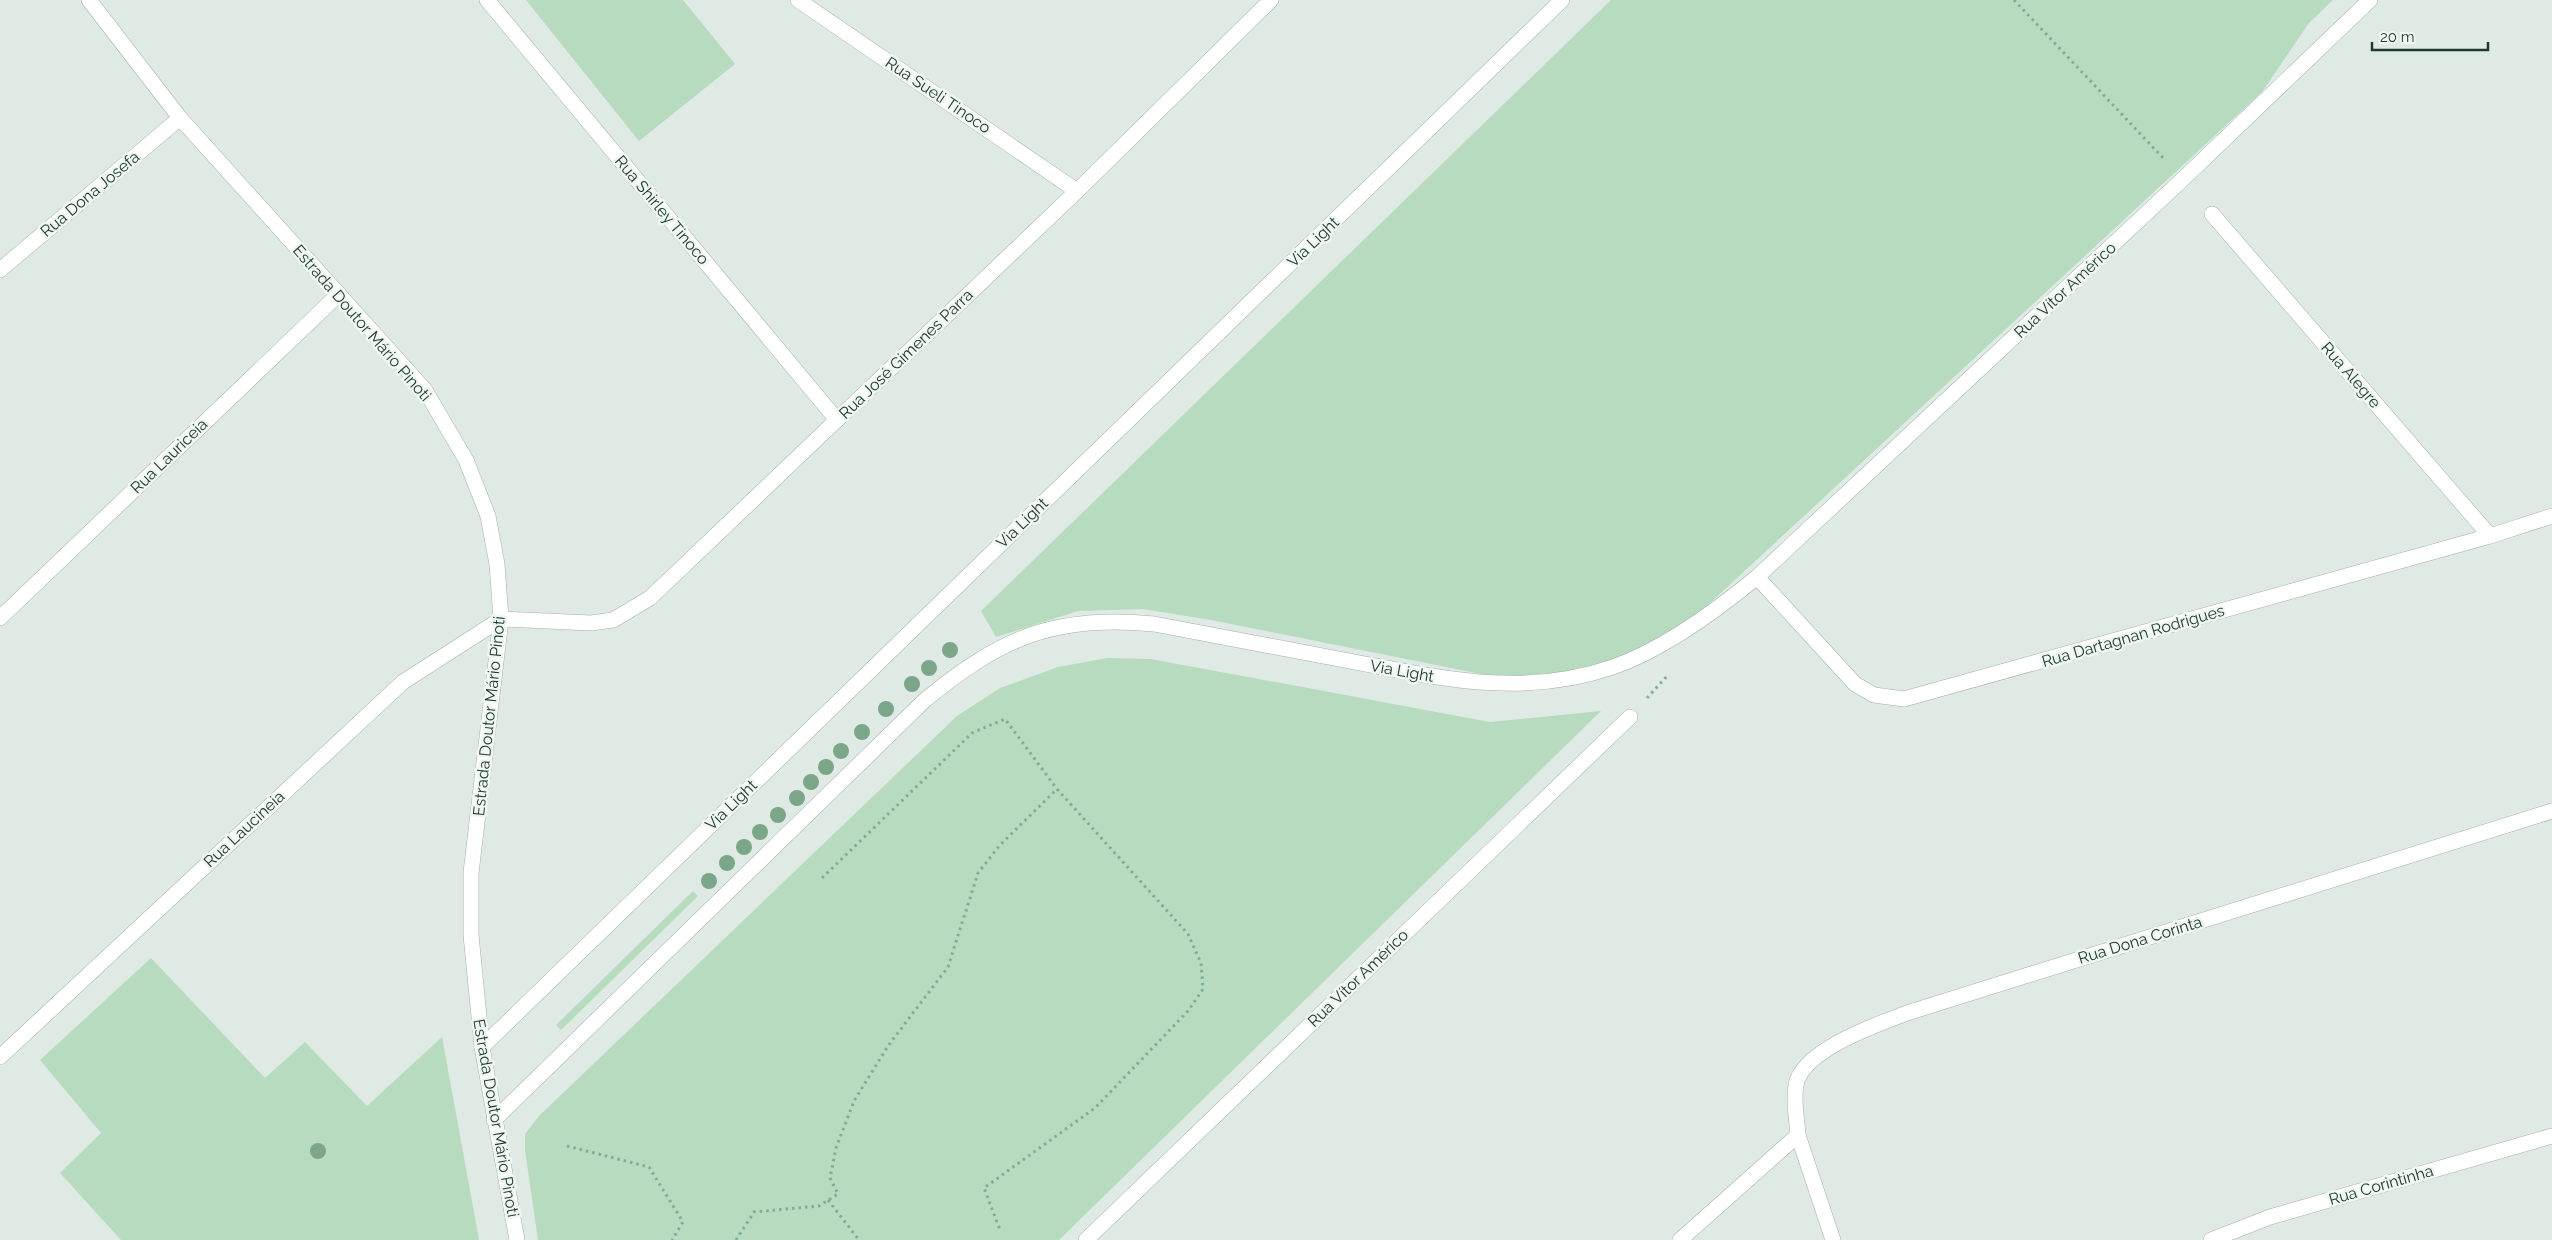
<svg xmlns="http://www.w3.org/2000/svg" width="2552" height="1240" viewBox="0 0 2552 1240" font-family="Raleway,sans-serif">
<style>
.green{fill:#b7dbbe}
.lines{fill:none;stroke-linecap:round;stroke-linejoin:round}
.minor-casing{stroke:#a2b1aa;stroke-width:16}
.path{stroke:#7fad9b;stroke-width:3;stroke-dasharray:2.5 4;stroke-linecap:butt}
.minor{stroke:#fff;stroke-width:15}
.tree{fill:#7ca68a}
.labels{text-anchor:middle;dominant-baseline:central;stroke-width:5;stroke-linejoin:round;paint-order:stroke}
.street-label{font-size:16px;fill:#203930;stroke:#eff7f2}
</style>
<rect width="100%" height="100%" fill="#dfeae4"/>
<g class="green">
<path d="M 526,0 L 683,0 L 735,64 L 639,141 Z"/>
<path d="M 1611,0 L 2333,0 L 2309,23 L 2262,92 L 1684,627 L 1632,653 L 1577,671 L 1506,679 L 1211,620 L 1143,609 L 1078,611 L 996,637 L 981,611 Z"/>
<path d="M 1107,658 L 1151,659 L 1490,722 L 1601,711 L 1059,1240 L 538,1240 L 525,1150 L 525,1134 L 539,1116 L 957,716 L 1000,688 L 1058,667 Z"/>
<path d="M 693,891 L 698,896 L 561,1030 L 556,1025 Z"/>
<path d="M 151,958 L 265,1078 L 305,1042 L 367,1106 L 442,1037 L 479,1240 L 121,1240 L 60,1173 L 101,1133 L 40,1060 Z"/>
</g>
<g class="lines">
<g class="minor-casing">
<g id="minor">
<path d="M 89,0 L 180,118 L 425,390 L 466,460 L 488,516 L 497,564 L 501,619 L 471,873 L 471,935 L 482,1047 L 517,1240"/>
<path d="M 487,0 L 837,420"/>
<path d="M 798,0 L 1077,191"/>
<path d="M 2212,214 L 2490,536"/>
<path d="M 0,270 L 180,118"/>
<path d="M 1757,577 L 1855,684 L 1874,695 L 1904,699 L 2490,536 L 2552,516"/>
<path d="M 0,618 L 339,294"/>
<path d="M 482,1047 L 1562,0"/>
<path d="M 0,1057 L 403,682 L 501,619 L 591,623 L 613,620 L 650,598 L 1077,191 L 1271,0"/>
<path d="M 494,1120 L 925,700 C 1000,638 1055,614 1154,624 C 1217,636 1280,648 1344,660 C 1437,677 1519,699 1613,667 C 1662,650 1717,610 1757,577 L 2183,179 L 2370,0"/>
<path d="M 1798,1135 L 1833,1240"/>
<path d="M 1086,1240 L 1630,717"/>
<path d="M 1680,1240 L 1798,1135 C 1797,1120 1793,1100 1796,1085 C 1802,1050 1878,1024 1907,1013 L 2552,811"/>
<path d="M 2211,1240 L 2270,1217 L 2552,1136"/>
</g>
</g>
<g class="path">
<path d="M 2014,0 L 2164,159"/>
<path d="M 1647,698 L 1668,675"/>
<path d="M 822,878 L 972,733 L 1005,719 L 1057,789"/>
<path d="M 567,1146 L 649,1167 L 683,1222 L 672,1240"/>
<path d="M 828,1200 L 859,1240"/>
<path d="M 736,1240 L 754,1212 L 819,1206 L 838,1194 L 830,1178 L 836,1148 L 854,1101 L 888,1046 L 948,967 L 978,873 L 1000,845 L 1057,789 L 1188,934 L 1201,963 L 1203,989 L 1188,1011 L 1095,1108 L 984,1188 L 1000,1230"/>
</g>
<use href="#minor" class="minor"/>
</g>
<g class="tree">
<circle cx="950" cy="650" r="8"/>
<circle cx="929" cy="668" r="8"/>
<circle cx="912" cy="684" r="8"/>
<circle cx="886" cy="709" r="8"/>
<circle cx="862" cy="732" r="8"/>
<circle cx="841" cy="751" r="8"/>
<circle cx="826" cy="767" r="8"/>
<circle cx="811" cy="782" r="8"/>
<circle cx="797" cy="798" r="8"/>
<circle cx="778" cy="815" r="8"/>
<circle cx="760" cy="832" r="8"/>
<circle cx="744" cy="847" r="8"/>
<circle cx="727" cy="863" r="8"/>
<circle cx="709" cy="881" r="8"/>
<circle cx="318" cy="1151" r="8"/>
</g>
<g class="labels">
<g class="street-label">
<text transform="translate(938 95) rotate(34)">Rua Sueli Tinoco</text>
<text transform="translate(90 194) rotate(-40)">Rua Dona Josefa</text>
<text transform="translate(662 210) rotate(50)">Rua Shirley Tinoco</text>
<text transform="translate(1313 242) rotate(-44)">Via Light</text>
<text transform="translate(2065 290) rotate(-43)">Rua Vítor Américo</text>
<text transform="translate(362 323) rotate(49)">Estrada Doutor Mário Pinoti</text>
<text transform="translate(906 354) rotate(-44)">Rua José Gimenes Parra</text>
<text transform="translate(2351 375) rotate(49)">Rua Alegre</text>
<text transform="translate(169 456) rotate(-44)">Rua Lauriceia</text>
<text transform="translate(1022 523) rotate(-44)">Via Light</text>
<text transform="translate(2133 636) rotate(-16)">Rua Dartagnan Rodrigues</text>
<text transform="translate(1402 671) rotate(10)">Via Light</text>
<text transform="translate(489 716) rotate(-84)">Estrada Doutor Mário Pinoti</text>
<text transform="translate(731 805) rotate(-44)">Via Light</text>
<text transform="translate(244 829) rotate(-43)">Rua Laucineia</text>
<text transform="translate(2140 940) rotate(-17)">Rua Dona Corinta</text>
<text transform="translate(1358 978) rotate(-44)">Rua Vítor Américo</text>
<text transform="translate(496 1118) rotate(80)">Estrada Doutor Mário Pinoti</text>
<text transform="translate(2381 1185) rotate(-16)">Rua Corintinha</text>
</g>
</g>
<path d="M2372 42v8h116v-8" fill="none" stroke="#203930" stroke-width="2.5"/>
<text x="2380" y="42" font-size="15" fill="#203930" stroke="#eff7f2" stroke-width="4" paint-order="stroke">20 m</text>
</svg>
